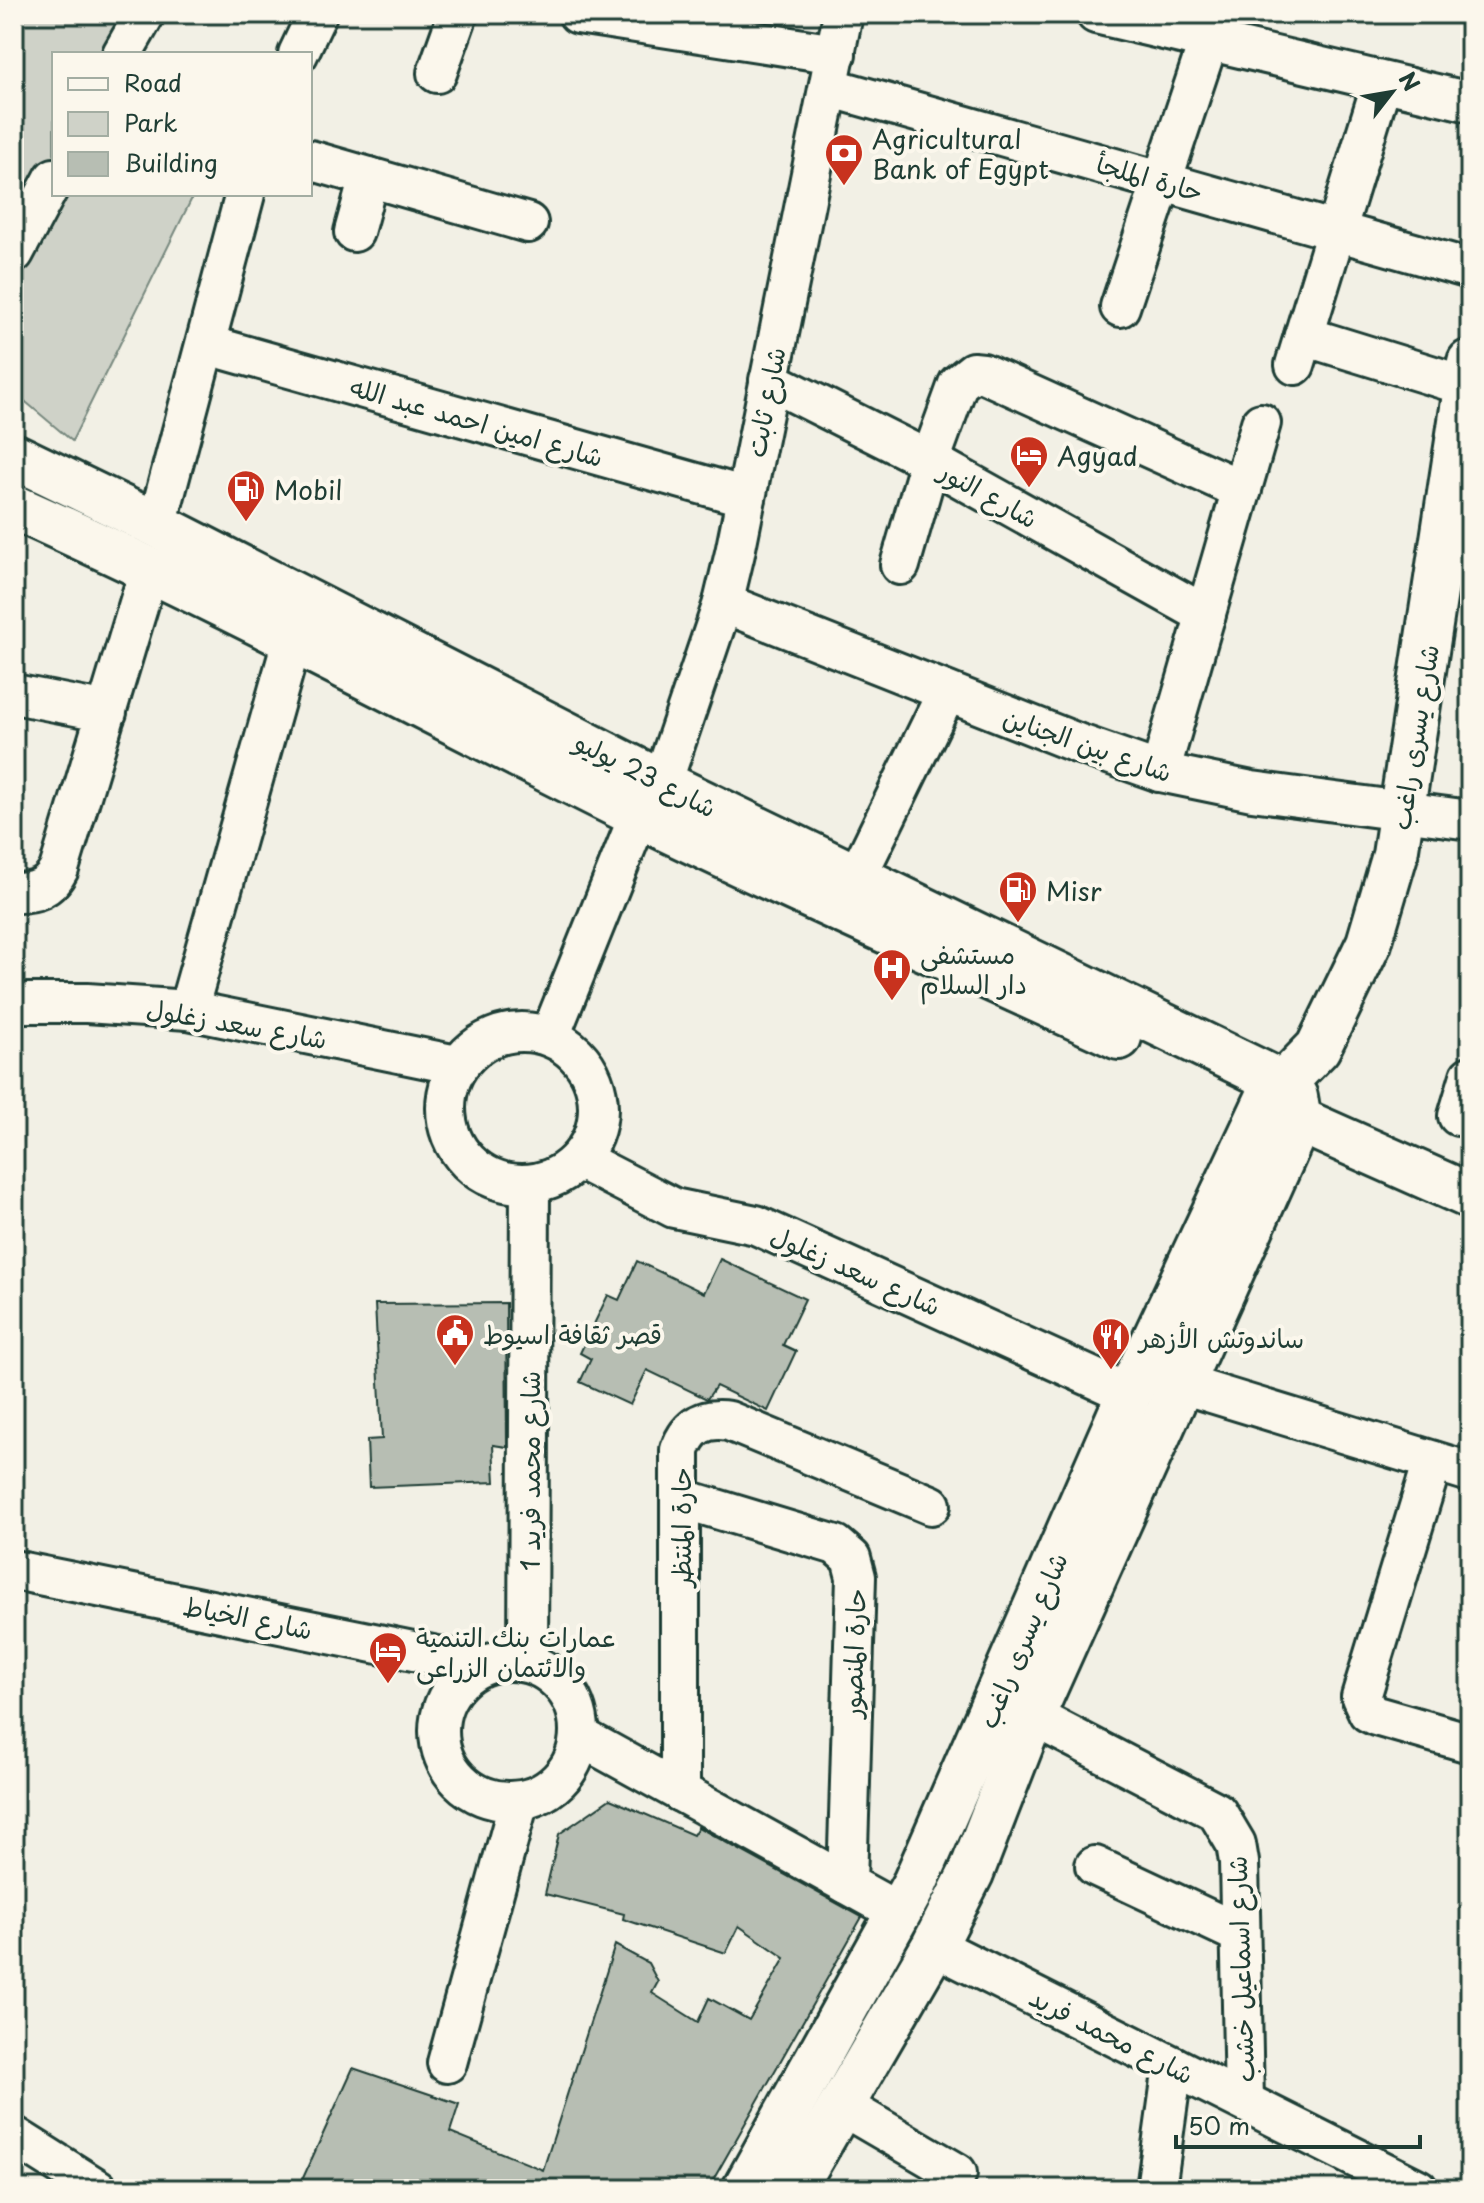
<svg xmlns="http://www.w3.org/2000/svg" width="1484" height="2203" viewBox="0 0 1484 2203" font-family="'Playpen Sans','Playpen Sans Arabic',sans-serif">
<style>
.green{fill:#cfd2c8;stroke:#77887e;stroke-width:2}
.building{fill:#b7beb3;stroke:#1f3d34;stroke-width:2}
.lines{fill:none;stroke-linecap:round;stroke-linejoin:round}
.minor-casing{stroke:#1f3d34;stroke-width:44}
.major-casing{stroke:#1f3d34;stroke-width:50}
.minor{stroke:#fbf7ec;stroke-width:38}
.major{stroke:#fbf7ec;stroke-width:44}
.labels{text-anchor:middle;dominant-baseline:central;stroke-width:8;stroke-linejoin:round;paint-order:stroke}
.poi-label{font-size:26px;fill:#1f3d34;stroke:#fbf7ec;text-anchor:start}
.street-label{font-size:26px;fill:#1f3d34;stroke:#fbf7ec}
</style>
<rect width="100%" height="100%" fill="#f2f0e5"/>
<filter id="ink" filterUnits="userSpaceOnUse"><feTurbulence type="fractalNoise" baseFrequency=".0125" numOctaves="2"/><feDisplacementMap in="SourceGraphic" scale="16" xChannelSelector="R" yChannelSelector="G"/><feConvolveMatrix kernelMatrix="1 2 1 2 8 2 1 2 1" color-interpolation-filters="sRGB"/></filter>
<g filter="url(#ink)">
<g class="green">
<path d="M 14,14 L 130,14 L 109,54 L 54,54 L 54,156 L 14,231 Z"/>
<path d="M 56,194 L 194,194 L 72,441 L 14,392 L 14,272 Z"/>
</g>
<g class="building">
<path d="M 720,1259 L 805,1299 L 783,1345 L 796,1351 L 768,1411 L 716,1386 L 707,1399 L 647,1370 L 630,1405 L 580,1382 L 591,1359 L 580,1353 L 608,1295 L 619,1300 L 637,1261 L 704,1293 Z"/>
<path d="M 506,1303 L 507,1447 L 493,1445 L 495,1482 L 369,1487 L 367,1440 L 382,1439 L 375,1304 Z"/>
<path d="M 610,1799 L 693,1835 L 698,1827 L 862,1917 L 708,2189 L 298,2189 L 353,2068 L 459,2104 L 450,2132 L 543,2170 L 615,1945 L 648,1963 L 658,1982 L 652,1993 L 698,2022 L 709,1998 L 749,2020 L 785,1958 L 739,1926 L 726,1953 L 623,1919 L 624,1914 L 545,1894 L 559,1834 Z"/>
</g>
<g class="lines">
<g class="minor-casing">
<g id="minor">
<path d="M 578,14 L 836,54"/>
<path d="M 1096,14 L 1470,102"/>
<path d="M 122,54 L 145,14"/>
<path d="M 298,54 L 317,14"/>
<path d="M 437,73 L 458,14"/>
<path d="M 829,87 L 1470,269"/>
<path d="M 310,160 L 528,223"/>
<path d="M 354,232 L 369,177"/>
<path d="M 14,253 L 54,178"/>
<path d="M 1120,307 L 1209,40"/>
<path d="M 1304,336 L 1466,386"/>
<path d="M 208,345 L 746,497"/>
<path d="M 1295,365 L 1382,82"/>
<path d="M 769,380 L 930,461 L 1206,615"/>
<path d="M 157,525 L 245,194"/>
<path d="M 900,565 L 930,461 L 958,384 L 973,372 L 983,373 L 1242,490"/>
<path d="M 723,603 L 1077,743 L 1160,772 L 1252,791 L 1470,820"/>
<path d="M 14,694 L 107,712"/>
<path d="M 1160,772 L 1261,423"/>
<path d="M 662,783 L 723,603 L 735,553 L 843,14"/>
<path d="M 856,878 L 947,692"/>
<path d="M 14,893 C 35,893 49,889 59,869 L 150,567"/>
<path d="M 14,1003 L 87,1003 L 188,1010 L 457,1065"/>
<path d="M 188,1010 L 293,638"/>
<circle cx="522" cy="1108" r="76"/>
<path d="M 550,1036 L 639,815"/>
<path d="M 1458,1116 L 1470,1076"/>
<path d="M 579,1159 L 674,1208 L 756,1225 L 1129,1394"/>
<path d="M 1179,1383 L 1470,1472"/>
<path d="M 1433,1461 L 1361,1697 L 1368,1712 L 1376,1716 L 1470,1743"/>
<path d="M 680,1498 L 836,1545 L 851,1558 L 856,1577 L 847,1884"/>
<path d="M 14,1570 L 482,1665"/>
<circle cx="509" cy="1731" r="70"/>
<path d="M 528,1662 L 530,1184"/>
<path d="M 1032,1716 L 1217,1812 L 1236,1844 L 1239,1862 L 1244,2101"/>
<path d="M 579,1736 L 900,1913"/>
<path d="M 680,1792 L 680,1450 C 689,1426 704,1417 729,1421 L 931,1505"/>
<path d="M 1095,1866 L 1240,1934"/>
<path d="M 934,1946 L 1418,2189"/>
<path d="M 447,2063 L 519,1801"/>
<path d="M 842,2106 L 957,2173"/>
<path d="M 14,2136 L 98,2189"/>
<path d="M 1156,2189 L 1173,2066"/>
</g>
</g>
<g class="major-casing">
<g id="major">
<path d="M 14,456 L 157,525 L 662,783 L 1282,1083 L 1295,1097 L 1299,1121 L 1032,1716 L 971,1873 L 934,1946 L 793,2189"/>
<path d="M 14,507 C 226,601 430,712 638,815 C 796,892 959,963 1119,1037"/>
<path d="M 1272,1108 L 1470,1196"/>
<path d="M 745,2189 L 915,1883 L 1129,1394 L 1267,1100 L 1318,1048 L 1369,943 L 1395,855 L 1470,362"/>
</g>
</g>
<use href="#minor" class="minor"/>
<use href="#major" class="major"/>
</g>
</g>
<defs>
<g id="bank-pin" transform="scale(2)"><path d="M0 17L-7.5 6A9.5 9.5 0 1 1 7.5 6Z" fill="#c8321e" stroke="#fbf7ec"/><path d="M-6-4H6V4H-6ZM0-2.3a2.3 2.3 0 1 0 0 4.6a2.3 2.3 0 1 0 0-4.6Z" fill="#fff"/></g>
<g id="hotel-pin" transform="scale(2)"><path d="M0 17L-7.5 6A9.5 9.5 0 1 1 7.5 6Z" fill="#c8321e" stroke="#fbf7ec"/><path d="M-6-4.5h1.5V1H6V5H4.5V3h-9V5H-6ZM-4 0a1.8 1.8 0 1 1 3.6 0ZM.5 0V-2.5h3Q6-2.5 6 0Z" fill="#fff"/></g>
<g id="fuel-pin" transform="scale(2)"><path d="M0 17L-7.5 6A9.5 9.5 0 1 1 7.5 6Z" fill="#c8321e" stroke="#fbf7ec"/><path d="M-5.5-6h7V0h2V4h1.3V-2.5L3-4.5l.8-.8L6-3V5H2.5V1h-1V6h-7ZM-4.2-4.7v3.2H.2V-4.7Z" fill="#fff"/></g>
<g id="hospital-pin" transform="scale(2)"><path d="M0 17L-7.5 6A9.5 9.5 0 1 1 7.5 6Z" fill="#c8321e" stroke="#fbf7ec"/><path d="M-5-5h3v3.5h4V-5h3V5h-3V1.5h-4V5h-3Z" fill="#fff"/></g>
<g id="civic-pin" transform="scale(2)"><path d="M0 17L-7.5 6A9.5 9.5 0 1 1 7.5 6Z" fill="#c8321e" stroke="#fbf7ec"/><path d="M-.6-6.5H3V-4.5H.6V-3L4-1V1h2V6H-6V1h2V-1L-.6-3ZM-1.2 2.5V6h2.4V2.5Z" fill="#fff"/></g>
<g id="restaurant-pin" transform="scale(2)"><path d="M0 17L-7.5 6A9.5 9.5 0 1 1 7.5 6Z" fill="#c8321e" stroke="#fbf7ec"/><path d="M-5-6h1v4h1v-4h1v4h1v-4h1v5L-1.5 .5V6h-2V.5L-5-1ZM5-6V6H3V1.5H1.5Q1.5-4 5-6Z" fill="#fff"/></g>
</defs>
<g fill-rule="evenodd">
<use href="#bank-pin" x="844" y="153"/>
<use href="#hotel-pin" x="1029" y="455"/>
<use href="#fuel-pin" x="246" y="489"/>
<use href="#fuel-pin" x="1018" y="890"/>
<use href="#hospital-pin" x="892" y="968"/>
<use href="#civic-pin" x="455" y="1333"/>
<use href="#restaurant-pin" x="1111" y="1337"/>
<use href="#hotel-pin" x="388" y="1651"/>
</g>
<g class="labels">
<g class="poi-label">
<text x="872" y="138">Agricultural<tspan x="872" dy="30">Bank of Egypt</tspan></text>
<text x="1057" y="455">Agyad</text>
<text x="274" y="489">Mobil</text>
<text x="1046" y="890">Misr</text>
<text x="920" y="953">مستشفى<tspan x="920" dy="30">دار السلام</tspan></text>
<text x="483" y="1333">قصر ثقافة اسيوط</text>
<text x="1139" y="1337">ساندوتش الأزهر</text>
<text x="416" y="1636">عمارات بنك التنمية<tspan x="416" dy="30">والائتمان الزراعى</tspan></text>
</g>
<g class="street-label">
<text transform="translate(1150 177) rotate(16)">حارة الملجأ</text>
<text transform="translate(765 402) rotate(-79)">شارع ثابت</text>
<text transform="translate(477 421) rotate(16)">شارع امين احمد عبد الله</text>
<text transform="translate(989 494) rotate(29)">شارع النور</text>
<text transform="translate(1414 737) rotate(-81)">شارع يسرى راغب</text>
<text transform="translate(1088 744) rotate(19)">شارع بين الجناين</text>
<text transform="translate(646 774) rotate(27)">شارع 23 يوليو</text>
<text transform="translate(237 1023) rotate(10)">شارع سعد زغلول</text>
<text transform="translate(856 1270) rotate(24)">شارع سعد زغلول</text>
<text transform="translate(529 1471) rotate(-90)">شارع محمد فريد 1</text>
<text transform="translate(680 1527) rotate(-90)">حارة المنتظر</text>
<text transform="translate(248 1617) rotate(11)">شارع الخياط</text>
<text transform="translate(1022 1640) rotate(-67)">شارع يسرى راغب</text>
<text transform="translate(853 1653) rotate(-88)">حارة المنصور</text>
<text transform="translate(1240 1969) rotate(-92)">شارع اسماعيل خشب</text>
<text transform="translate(1112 2035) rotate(27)">شارع محمد فريد</text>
</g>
</g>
<rect width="1484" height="2203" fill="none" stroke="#fbf7ec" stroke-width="48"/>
<rect x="24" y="24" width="1436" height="2155" fill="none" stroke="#1f3d34" stroke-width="3" filter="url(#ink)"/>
<rect x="52" y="52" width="260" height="144" fill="#fbf7ec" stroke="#a3ada2" stroke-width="2"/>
<rect x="68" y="78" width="40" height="12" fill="#fbf7ec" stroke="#a3ada2" stroke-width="2"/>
<text x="124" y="92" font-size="24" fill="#1f3d34">Road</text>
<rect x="68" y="112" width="40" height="24" fill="#cfd2c8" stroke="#a3ada2" stroke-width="2"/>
<text x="124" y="132" font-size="24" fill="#1f3d34">Park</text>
<rect x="68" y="152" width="40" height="24" fill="#b7beb3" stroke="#a3ada2" stroke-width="2"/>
<text x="124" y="172" font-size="24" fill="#1f3d34">Building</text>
<g transform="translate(1392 92) rotate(59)" stroke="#fbf7ec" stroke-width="6" paint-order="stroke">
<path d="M0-6L14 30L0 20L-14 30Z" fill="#1f3d34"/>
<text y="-12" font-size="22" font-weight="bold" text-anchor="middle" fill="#1f3d34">N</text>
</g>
<path d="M1176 2135v12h244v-12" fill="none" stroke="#1f3d34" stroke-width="4"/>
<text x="1188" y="2135" font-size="24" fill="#1f3d34" stroke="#fbf7ec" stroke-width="6" paint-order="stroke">50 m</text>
</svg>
